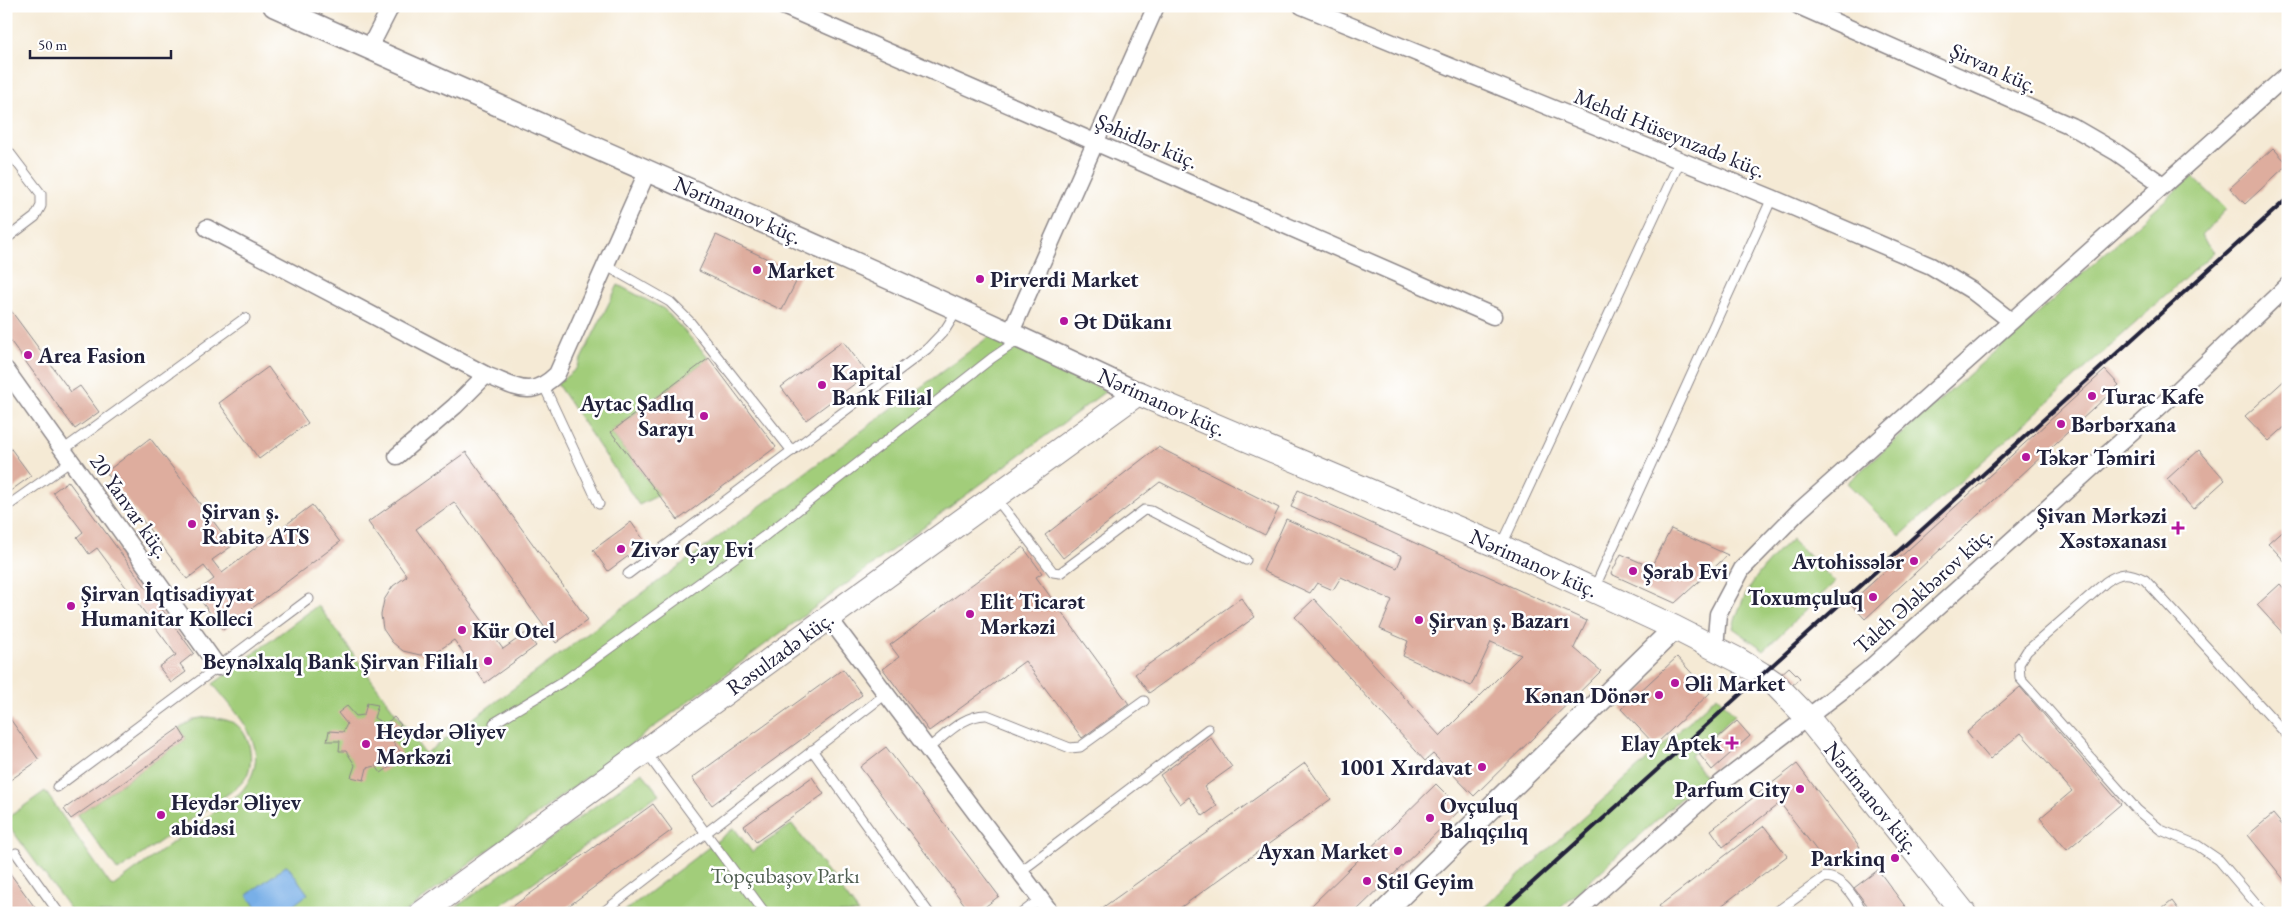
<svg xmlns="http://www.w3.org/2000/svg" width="2294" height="919" viewBox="0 0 2294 919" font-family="'EB Garamond',serif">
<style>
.green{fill:#a2cd7a;stroke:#62785a}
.water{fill:#78afe7;stroke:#4d6891}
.building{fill:#dead9e}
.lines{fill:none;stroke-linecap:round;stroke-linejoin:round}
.service-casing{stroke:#8c8688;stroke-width:11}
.minor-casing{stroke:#8c8688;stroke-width:19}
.tertiary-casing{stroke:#8c8688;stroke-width:24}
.secondary-casing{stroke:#8c8688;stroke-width:26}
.service{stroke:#fff;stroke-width:9}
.minor{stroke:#fff;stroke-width:16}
.tertiary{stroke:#fff;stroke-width:21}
.secondary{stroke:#fff;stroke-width:24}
.rail{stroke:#22223b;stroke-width:4}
.poi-dot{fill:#b5179e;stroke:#fff;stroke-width:2}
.labels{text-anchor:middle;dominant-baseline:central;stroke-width:5;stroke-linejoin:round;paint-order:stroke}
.street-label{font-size:22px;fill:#22223b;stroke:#fff}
.poi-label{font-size:22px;font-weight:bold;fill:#22223b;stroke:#fff;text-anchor:start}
.park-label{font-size:22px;fill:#4f5e51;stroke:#fff}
</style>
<rect width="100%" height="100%" fill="#fff"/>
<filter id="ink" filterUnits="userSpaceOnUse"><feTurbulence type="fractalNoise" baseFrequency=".02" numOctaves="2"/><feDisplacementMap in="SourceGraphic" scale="10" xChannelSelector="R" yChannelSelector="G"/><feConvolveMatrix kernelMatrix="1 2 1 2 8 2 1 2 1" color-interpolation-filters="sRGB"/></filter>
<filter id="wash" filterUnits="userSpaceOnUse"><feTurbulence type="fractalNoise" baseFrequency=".0096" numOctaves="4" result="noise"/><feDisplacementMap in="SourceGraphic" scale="20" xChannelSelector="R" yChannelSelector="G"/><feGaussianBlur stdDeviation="1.12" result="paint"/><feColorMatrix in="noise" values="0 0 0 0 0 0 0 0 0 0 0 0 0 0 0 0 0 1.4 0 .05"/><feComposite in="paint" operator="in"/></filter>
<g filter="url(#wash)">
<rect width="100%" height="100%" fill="#f5ead5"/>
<g class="green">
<path d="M 2192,176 L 2226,209 L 2201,236 L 2214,252 L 1900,536 L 1847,483 Z"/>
<path d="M 618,285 L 664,309 L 709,358 L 611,432 L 659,495 L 639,505 L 557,384 L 576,369 Z"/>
<path d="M 990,336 L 1106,391 L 404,913 L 73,913 L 6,822 L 6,819 L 45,791 L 112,887 L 240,793 C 277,751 240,718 213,684 L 318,605 L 425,754 Z"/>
<path d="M 1792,539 L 1835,582 L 1764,650 L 1733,628 C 1743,589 1763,565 1792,539 Z"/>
<path d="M 1717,696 L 1735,715 L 1690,756 L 1705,776 L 1555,913 L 1478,913 Z"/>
<path d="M 207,717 C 216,718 229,719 237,725 C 252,737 255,766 244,780 C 241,784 236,788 232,791 L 118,871 L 77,815 L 186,739 L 179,728 L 195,719 Z"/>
<path d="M 642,772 L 659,794 L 501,905 L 506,913 L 448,913 Z"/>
<path d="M 792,824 L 859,913 L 622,913 L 734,828 L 752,852 Z"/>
</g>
<path class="water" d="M 287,865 L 308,894 L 283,913 L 260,913 L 247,895 Z"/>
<g id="blocks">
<g class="building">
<path d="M 2273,148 L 2288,164 L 2245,204 L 2230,188 Z"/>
<path d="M 716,235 L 800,274 L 782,310 L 699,271 Z"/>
<path d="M 6,304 L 71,392 L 80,386 L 99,412 L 75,429 L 6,335 Z"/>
<path d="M 843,341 L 868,374 L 806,420 L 781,387 Z"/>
<path d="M 709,358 L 776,447 L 678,520 L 611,432 Z"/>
<path d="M 268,367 L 308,423 L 259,459 L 219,403 Z"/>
<path d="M 2105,370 L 2119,385 L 1865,619 L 1850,603 Z"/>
<path d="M 2288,377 L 2288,424 L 2269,441 L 2245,416 Z"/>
<path d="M 150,438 L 232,546 L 212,560 L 222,573 L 312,505 L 340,542 L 223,630 L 195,593 L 214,579 L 204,566 L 187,579 L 106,472 Z"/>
<path d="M 6,442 L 31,476 L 6,494 Z"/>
<path d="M 1158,447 L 1279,508 L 1265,535 L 1160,482 L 1063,558 L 1045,535 Z"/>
<path d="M 2199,450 L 2225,480 L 2193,509 L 2167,479 Z"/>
<path d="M 466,452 L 588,620 L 556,643 L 454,502 L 416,529 L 503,649 L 526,633 L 536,646 L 485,683 L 454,640 L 435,653 L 420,655 L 403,651 L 392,642 L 383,629 L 381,615 L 384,600 L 393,586 L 407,576 L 368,522 Z"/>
<path d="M 68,481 L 194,653 L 180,664 L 186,672 L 171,683 L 159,667 L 176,655 L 97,548 L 89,554 L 77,537 L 83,532 L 53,492 Z"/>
<path d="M 1298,490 L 1587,621 L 1574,648 L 1601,671 L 1474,796 L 1433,754 L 1425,761 L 1295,617 L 1314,599 L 1440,736 L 1521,655 L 1491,642 L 1471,686 L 1403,656 L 1408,641 L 1380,629 L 1392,600 L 1341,577 L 1333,590 L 1317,583 L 1310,593 L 1263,571 L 1286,519 L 1397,568 L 1402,556 L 1291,507 Z"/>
<path d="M 631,522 L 646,543 L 608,571 L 593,550 Z"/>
<path d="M 2288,525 L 2288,565 L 2268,543 Z"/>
<path d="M 1671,529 L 1728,555 L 1675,603 L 1611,574 L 1621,554 L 1651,567 Z"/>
<path d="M 1023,547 L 1042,573 L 1036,577 L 1129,704 L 1082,738 L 1025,661 L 929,731 L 883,669 L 899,657 L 890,645 Z"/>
<path d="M 2280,584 L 2288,593 L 2288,639 L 2257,605 Z"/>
<path d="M 1241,598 L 1255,617 L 1149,693 L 1135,674 Z"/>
<path d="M 1677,657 L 1710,693 L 1655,745 L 1621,709 Z"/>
<path d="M 1789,667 L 1800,678 L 1789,688 L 1779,676 Z"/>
<path d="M 843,669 L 862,695 L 712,805 L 692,778 Z"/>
<path d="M 2020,687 L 2121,804 L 2067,850 L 2040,818 L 2072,791 L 2021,733 L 1990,759 L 1967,732 Z"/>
<path d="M 367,703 L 378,705 L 374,718 L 385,724 L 394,717 L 401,725 L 391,732 L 393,742 L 404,757 L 381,773 L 376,766 L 367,768 L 364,780 L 351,777 L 355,765 L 346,751 L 339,751 L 340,741 L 327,741 L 329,731 L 343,732 L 347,724 L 338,713 L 347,706 L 356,716 L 364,715 Z"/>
<path d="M 6,713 L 39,760 L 6,783 Z"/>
<path d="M 1737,721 L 1750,736 L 1712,770 L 1699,754 Z"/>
<path d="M 179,728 L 186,739 L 71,819 L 64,809 Z"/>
<path d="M 1211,738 L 1232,767 L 1204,787 L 1217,806 L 1203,816 L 1189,797 L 1180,804 L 1160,775 Z"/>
<path d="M 886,747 L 999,896 L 977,913 L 971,913 L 860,767 Z"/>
<path d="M 1305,763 L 1331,799 L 1173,913 L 1095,913 Z"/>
<path d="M 1797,764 L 1860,847 L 1831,869 L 1780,803 L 1723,847 L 1711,830 Z"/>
<path d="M 812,777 L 824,794 L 756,842 L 744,826 Z"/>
<path d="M 1436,784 L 1461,809 L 1354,913 L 1315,913 L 1310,907 Z"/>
<path d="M 653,804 L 672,830 L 559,913 L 516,913 L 512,907 Z"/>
<path d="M 2273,814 L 2288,832 L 2288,880 L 2286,882 L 2248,835 Z"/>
<path d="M 1764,826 L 1787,856 L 1712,913 L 1664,913 L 1659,906 Z"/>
<path d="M 6,868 L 39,913 L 6,913 Z"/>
<path d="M 1878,870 L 1910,913 L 1873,913 L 1854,888 Z"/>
<path d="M 2172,901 L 2181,913 L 2157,913 Z"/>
</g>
</g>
</g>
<g filter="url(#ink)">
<use href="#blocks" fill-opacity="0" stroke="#8c8688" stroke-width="1"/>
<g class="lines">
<g class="service-casing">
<g id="service">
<path d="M 6,148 L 41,194 L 41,206 L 35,217 L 6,239"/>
<path d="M 605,265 L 670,302 L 690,322 L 792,451"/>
<path d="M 544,386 L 599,504"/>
<path d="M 63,450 L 245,318"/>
<path d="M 995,497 L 1053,572 L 1060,573 L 1144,510 L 1151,511 L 1246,560"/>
<path d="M 6,507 L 71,461"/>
<path d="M 1501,547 L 1680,161"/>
<path d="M 628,574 L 927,349 L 945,330 L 958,309"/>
<path d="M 1594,589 L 1772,198"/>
<path d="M 494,723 L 564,681 L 766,535 L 992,358 L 1020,339"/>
<path d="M 927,749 C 945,736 964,714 987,715 L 1070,748 L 1080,747 L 1144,701"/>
<path d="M 812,750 L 929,913"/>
<path d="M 645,751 L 765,913"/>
<path d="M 57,787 L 309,599"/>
<path d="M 16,853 L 59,913"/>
<path d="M 1020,872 L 1208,729"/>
<path d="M 602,913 L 886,694"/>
<path d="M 1022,913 L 1040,899"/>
<path d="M 1775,913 L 1825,877 C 1845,878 1853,898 1864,913"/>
<path d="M 2264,913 L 2219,860 L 2197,845 L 2161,830 L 2137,810 L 2020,678 L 2019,664 L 2027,651 L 2106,582 C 2121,571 2129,572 2145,580 L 2288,736"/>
</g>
</g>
<g class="minor-casing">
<g id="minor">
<path d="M 783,6 L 1493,316"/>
<path d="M 1302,6 L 1772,198 L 1931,266 L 1971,290 L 2011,321"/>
<path d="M 1799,6 L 2071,126 L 2116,152 L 2163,185"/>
<path d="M 369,49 L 391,6"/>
<path d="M 207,228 L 486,375 C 517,387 530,400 557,374 L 648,170"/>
<path d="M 1011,332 L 1156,6"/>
<path d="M 6,370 L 218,667"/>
<path d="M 397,456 L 455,406 L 486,375"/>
<path d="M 829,618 L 1051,913"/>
<path d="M 1715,648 L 1718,614 L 1742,569 L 1798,512 L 2288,74"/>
<path d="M 1575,913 L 1721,783 L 1842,691 L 1869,669 L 2176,392 L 2288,285"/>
</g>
</g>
<g class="tertiary-casing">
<g id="tertiary">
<path d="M 274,6 C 562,135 853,258 1138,393"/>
<path d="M 1383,913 L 1675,628"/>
</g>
</g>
<g class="secondary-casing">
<path id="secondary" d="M 422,913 L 1138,393 L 1501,547 L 1675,628 L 1738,660 L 1761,674 L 1774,683 L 1808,718 L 1964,913"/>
</g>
<use href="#service" class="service"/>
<use href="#minor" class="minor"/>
<use href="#tertiary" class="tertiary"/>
<use href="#secondary" class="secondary"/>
<path class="rail" d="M 1499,913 L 2288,198"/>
</g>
</g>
<g class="poi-dot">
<circle cx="757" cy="270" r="5"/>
<circle cx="980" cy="279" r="5"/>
<circle cx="1064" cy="321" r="5"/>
<circle cx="28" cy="355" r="5"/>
<circle cx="822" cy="385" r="5"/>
<circle cx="2092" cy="396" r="5"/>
<circle cx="704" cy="416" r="5"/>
<circle cx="2061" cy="424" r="5"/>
<circle cx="2026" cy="457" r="5"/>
<circle cx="192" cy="524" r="5"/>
<path d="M2175.5 520.5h5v5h5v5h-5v5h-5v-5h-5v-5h5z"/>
<circle cx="621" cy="549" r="5"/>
<circle cx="1914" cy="561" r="5"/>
<circle cx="1633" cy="571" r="5"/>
<circle cx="1873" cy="597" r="5"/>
<circle cx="71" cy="606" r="5"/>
<circle cx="970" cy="614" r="5"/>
<circle cx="1419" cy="620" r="5"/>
<circle cx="462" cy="630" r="5"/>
<circle cx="488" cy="661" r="5"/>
<circle cx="1675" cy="683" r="5"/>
<circle cx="1659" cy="695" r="5"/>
<path d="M1729.5 735.5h5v5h5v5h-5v5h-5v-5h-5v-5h5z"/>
<circle cx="366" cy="744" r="5"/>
<circle cx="1482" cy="767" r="5"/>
<circle cx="1800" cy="789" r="5"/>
<circle cx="161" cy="815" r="5"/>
<circle cx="1430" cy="818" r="5"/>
<circle cx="1398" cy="851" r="5"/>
<circle cx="1895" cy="858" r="5"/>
<circle cx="1367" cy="881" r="5"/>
</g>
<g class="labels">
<g class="street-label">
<text transform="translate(1994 68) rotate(24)">Şirvan küç.</text>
<text transform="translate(1670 133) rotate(22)">Mehdi Hüseynzadə küç.</text>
<text transform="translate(1147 141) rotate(23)">Şəhidlər küç.</text>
<text transform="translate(738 210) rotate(24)">Nərimanov küç.</text>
<text transform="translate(1162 402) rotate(24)">Nərimanov küç.</text>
<text transform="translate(130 506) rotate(55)">20 Yanvar küç.</text>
<text transform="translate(1534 563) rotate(24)">Nərimanov küç.</text>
<text transform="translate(1923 590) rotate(-42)">Taleh Ələkbərov küç.</text>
<text transform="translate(780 653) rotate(-36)">Rəsulzadə küç.</text>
<text transform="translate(1872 798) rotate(51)">Nərimanov küç.</text>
</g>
<g class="poi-label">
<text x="767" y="270">Market</text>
<text x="990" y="279">Pirverdi Market</text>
<text x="1074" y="321">Ət Dükanı</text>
<text x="38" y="355">Area Fasion</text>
<text x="832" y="372">Kapital<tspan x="832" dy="25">Bank Filial</tspan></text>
<text x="2102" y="396">Turac Kafe</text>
<text x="694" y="403" text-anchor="end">Aytac Şadlıq<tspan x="694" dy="25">Sarayı</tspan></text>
<text x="2071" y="424">Bərbərxana</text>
<text x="2036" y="457">Təkər Təmiri</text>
<text x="202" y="511">Şirvan ş.<tspan x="202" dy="25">Rabitə ATS</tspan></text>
<text x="2167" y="515" text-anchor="end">Şivan Mərkəzi<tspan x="2167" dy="25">Xəstəxanası</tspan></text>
<text x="631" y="549">Zivər Çay Evi</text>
<text x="1904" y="561" text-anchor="end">Avtohissələr</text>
<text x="1643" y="571">Şərab Evi</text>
<text x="81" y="593">Şirvan İqtisadiyyat<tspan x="81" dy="25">Humanitar Kolleci</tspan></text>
<text x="1863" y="597" text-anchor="end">Toxumçuluq</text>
<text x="980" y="601">Elit Ticarət<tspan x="980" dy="25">Mərkəzi</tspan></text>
<text x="1429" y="620">Şirvan ş. Bazarı</text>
<text x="472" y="630">Kür Otel</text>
<text x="478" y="661" text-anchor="end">Beynəlxalq Bank Şirvan Filialı</text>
<text x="1685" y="683">Əli Market</text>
<text x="1649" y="695" text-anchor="end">Kənan Dönər</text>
<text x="376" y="731">Heydər Əliyev<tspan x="376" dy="25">Mərkəzi</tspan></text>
<text x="1722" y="743" text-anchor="end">Elay Aptek</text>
<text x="1472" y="767" text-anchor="end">1001 Xırdavat</text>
<text x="1790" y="789" text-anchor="end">Parfum City</text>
<text x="171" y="802">Heydər Əliyev<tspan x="171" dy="25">abidəsi</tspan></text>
<text x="1440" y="805">Ovçuluq<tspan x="1440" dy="25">Balıqçılıq</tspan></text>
<text x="1388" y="851" text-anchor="end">Ayxan Market</text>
<text x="1885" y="858" text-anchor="end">Parkinq</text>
<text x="1377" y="881">Stil Geyim</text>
</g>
<g class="park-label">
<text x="785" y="875">Topçubaşov Parkı</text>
</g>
</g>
<rect width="2294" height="919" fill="none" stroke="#fff" stroke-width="25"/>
<path d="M30 50v8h141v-8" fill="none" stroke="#22223b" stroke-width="2.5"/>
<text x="38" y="50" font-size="15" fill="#22223b" stroke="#ffffff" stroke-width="4" paint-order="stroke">50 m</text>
</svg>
